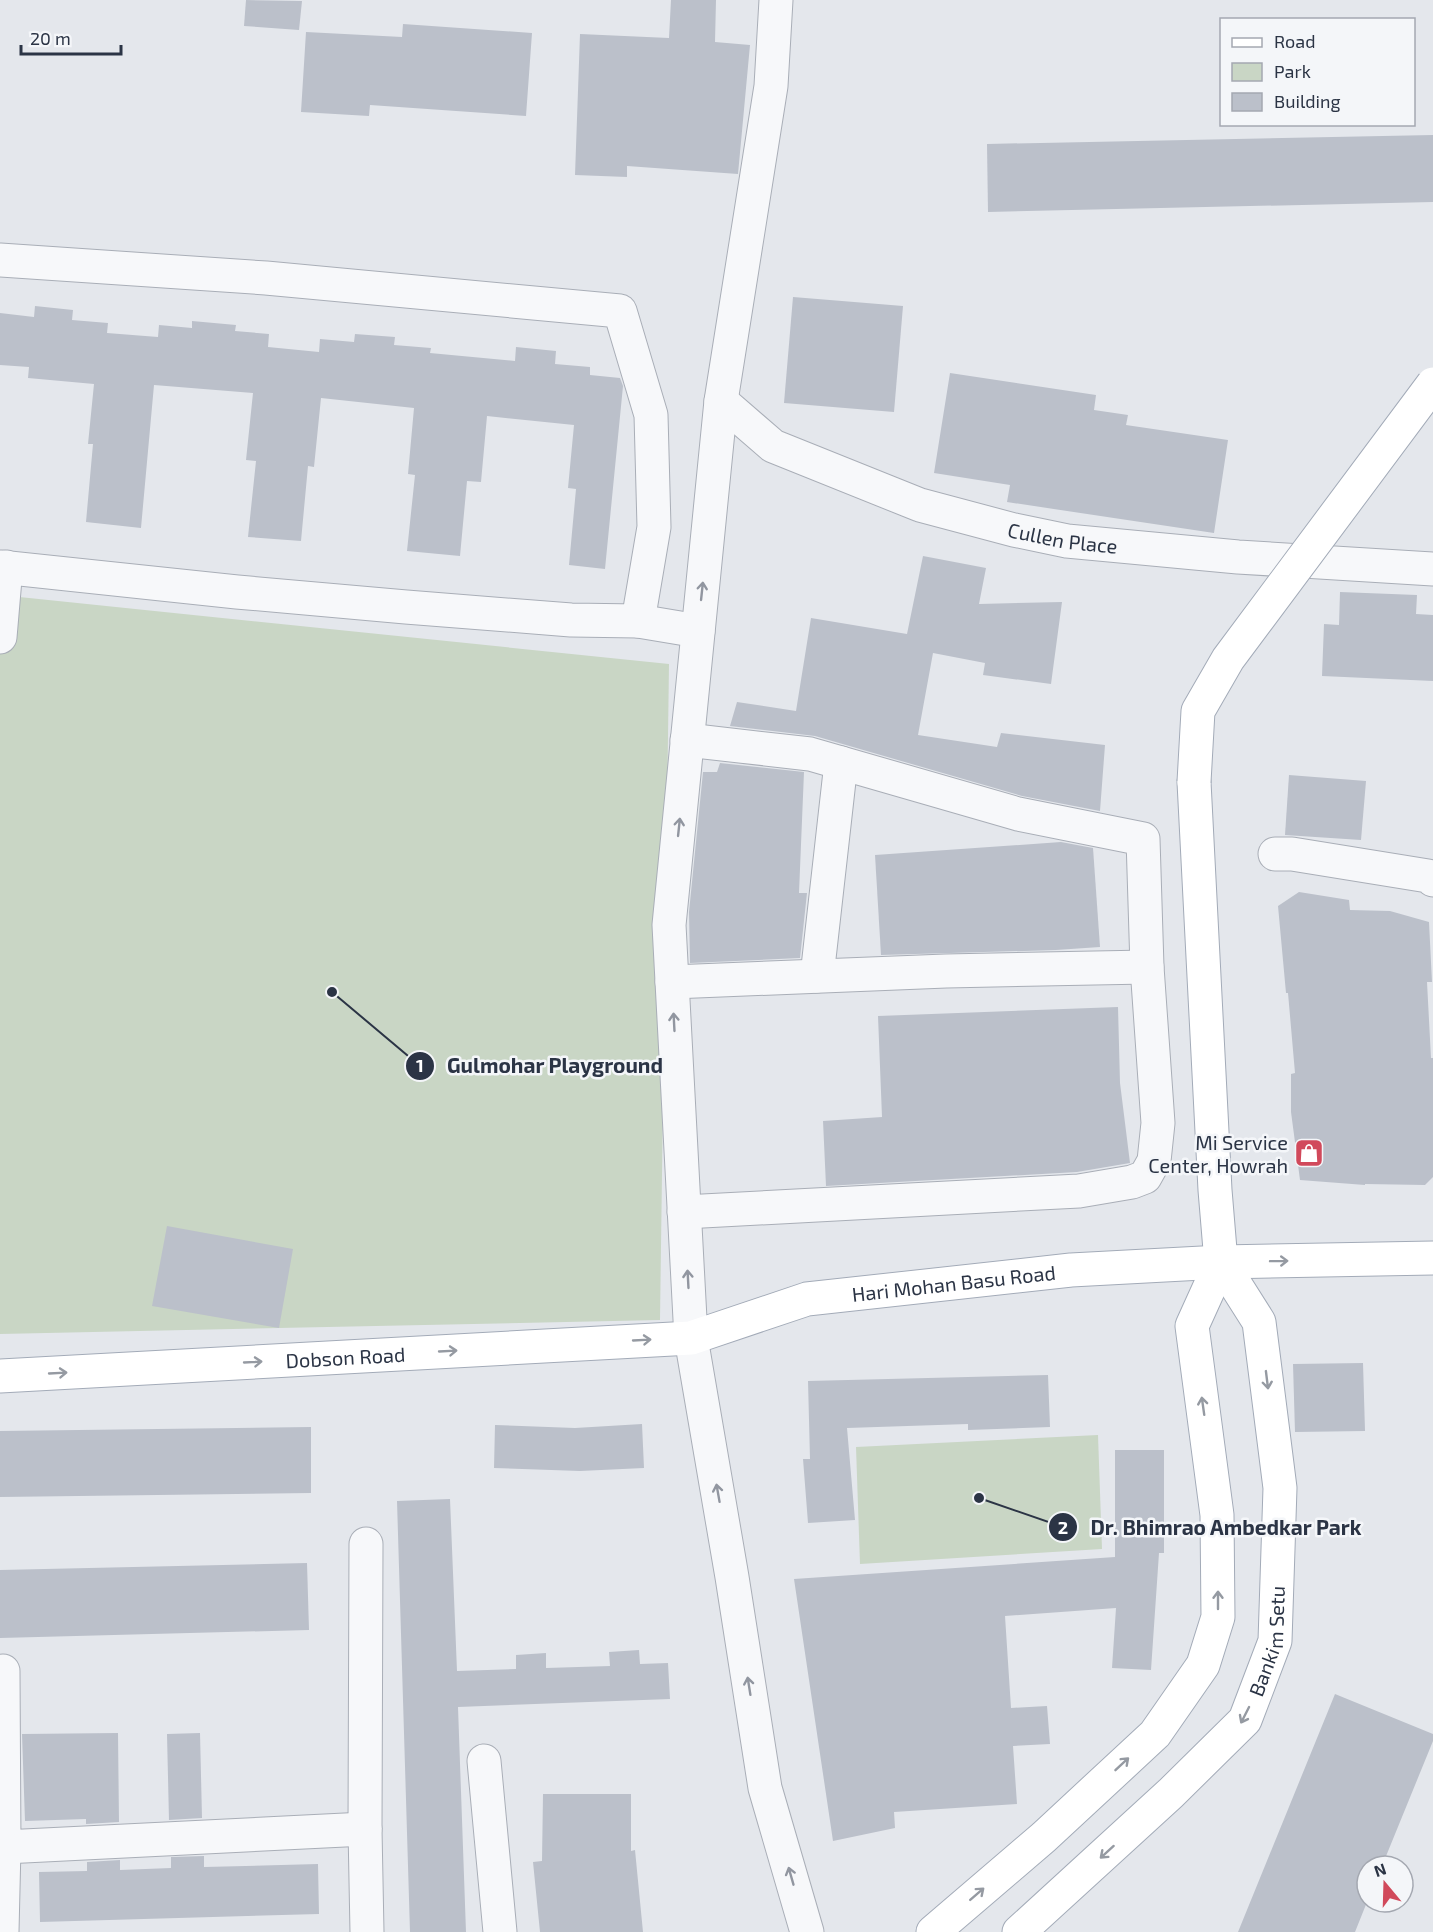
<svg xmlns="http://www.w3.org/2000/svg" width="1433" height="1932" viewBox="0 0 1433 1932" font-family="'Exo 2',sans-serif">
<style>
.green{fill:#c9d6c5}
.building{fill:#bbc0ca}
.lines{fill:none;stroke-linecap:round;stroke-linejoin:round}
.minor-casing{stroke:#a9aeb7;stroke-width:35}
.major-casing{stroke:#a3abb8;stroke-width:35}
.minor{stroke:#f7f8fa;stroke-width:33}
.major{stroke:#fff;stroke-width:33}
.major-bridge-casing{stroke:#a3abb8;stroke-width:35;stroke-linecap:butt}
.major-bridge{stroke:#fff;stroke-width:33}
.oneway{stroke:#9196a0}
.oneway2{stroke:#959aa2}
.labels{text-anchor:middle;dominant-baseline:central;stroke-width:5;stroke-linejoin:round;paint-order:stroke}
.street-label{font-size:20px;fill:#2b3445;stroke:#f4f6f9}
.poi-label{font-size:20px;fill:#2b3445;stroke:#f4f6f9;text-anchor:end}
.leader{fill:none;stroke:#2b3445;stroke-width:2}
.callout-dot{fill:#2b3445;stroke:#f4f6f9;stroke-width:2}
.mark-label{font-size:18px;text-anchor:middle;font-weight:bold;fill:#fff}
.callout-label{font-size:21px;text-anchor:middle;font-weight:bold;fill:#2b3445;stroke:#f4f6f9;stroke-width:5;stroke-linejoin:round;paint-order:stroke}
</style>
<rect width="100%" height="100%" fill="#e4e7ec"/>
<g class="green">
<path d="M 0,595 L 669,664 L 660,1320 L 0,1334 Z"/>
<path d="M 1098,1435 L 1102,1549 L 860,1564 L 856,1447 Z"/>
</g>
<g class="building">
<path d="M 246,0 L 302,1 L 299,30 L 244,26 Z"/>
<path d="M 671,0 L 716,0 L 715,42 L 750,45 L 738,174 L 627,166 L 627,177 L 575,175 L 580,34 L 669,38 Z"/>
<path d="M 403,24 L 532,33 L 526,116 L 370,105 L 369,116 L 301,112 L 306,32 L 402,37 Z"/>
<path d="M 1433,135 L 1433,202 L 988,212 L 987,144 Z"/>
<path d="M 793,297 L 903,306 L 894,412 L 784,403 Z"/>
<path d="M 35,306 L 73,310 L 72,320 L 108,323 L 107,333 L 158,337 L 159,325 L 192,328 L 192,321 L 236,325 L 235,331 L 269,334 L 268,347 L 319,352 L 320,339 L 354,342 L 355,334 L 395,337 L 394,345 L 431,348 L 430,353 L 515,361 L 516,347 L 556,351 L 555,364 L 590,367 L 590,375 L 620,378 L 623,386 L 605,569 L 569,565 L 576,489 L 568,488 L 574,425 L 487,416 L 481,482 L 467,481 L 460,556 L 407,551 L 415,475 L 408,474 L 414,408 L 321,398 L 314,467 L 308,466 L 301,541 L 248,537 L 256,461 L 246,460 L 253,393 L 154,385 L 141,528 L 86,522 L 93,444 L 88,444 L 94,384 L 28,378 L 29,367 L 0,365 L 0,313 L 34,317 Z"/>
<path d="M 950,373 L 1096,395 L 1094,410 L 1128,415 L 1126,425 L 1228,440 L 1214,533 L 1007,502 L 1010,485 L 934,473 Z"/>
<path d="M 923,556 L 986,568 L 979,604 L 1062,602 L 1051,684 L 983,675 L 985,663 L 933,653 L 918,735 L 997,747 L 1001,733 L 1105,745 L 1100,811 L 1022,796 L 815,736 L 730,726 L 737,702 L 796,711 L 811,618 L 907,634 Z"/>
<path d="M 1340,592 L 1417,595 L 1416,614 L 1433,615 L 1433,681 L 1322,676 L 1324,624 L 1339,625 Z"/>
<path d="M 720,763 L 804,772 L 799,893 L 807,893 L 800,958 L 690,963 L 689,912 L 703,772 L 717,772 Z"/>
<path d="M 1289,775 L 1366,781 L 1361,840 L 1285,835 Z"/>
<path d="M 1061,842 L 1093,848 L 1100,947 L 1056,950 L 881,955 L 875,855 Z"/>
<path d="M 1299,892 L 1349,900 L 1350,910 L 1390,911 L 1429,922 L 1432,982 L 1427,982 L 1431,1058 L 1433,1058 L 1433,1177 L 1425,1185 L 1365,1184 L 1365,1185 L 1300,1180 L 1291,1112 L 1291,1074 L 1295,1073 L 1288,993 L 1286,993 L 1278,906 Z"/>
<path d="M 1118,1007 L 1120,1083 L 1130,1163 L 1077,1172 L 826,1186 L 823,1121 L 882,1117 L 878,1016 Z"/>
<path d="M 167,1226 L 293,1249 L 279,1328 L 152,1306 Z"/>
<path d="M 1363,1363 L 1365,1431 L 1295,1432 L 1293,1364 Z"/>
<path d="M 1048,1375 L 1050,1427 L 968,1430 L 968,1424 L 847,1428 L 855,1520 L 808,1523 L 803,1459 L 810,1459 L 808,1381 Z"/>
<path d="M 642,1424 L 644,1468 L 580,1471 L 494,1468 L 495,1425 L 575,1428 Z"/>
<path d="M 311,1427 L 311,1493 L 0,1497 L 0,1431 Z"/>
<path d="M 1115,1450 L 1164,1450 L 1164,1553 L 1159,1553 L 1151,1670 L 1112,1668 L 1116,1608 L 1005,1616 L 1011,1708 L 1047,1706 L 1050,1744 L 1013,1746 L 1017,1804 L 894,1812 L 895,1828 L 833,1841 L 794,1579 L 1115,1557 Z"/>
<path d="M 450,1499 L 457,1671 L 516,1669 L 516,1655 L 546,1653 L 546,1668 L 610,1666 L 609,1652 L 639,1650 L 640,1664 L 668,1663 L 670,1699 L 458,1707 L 466,1932 L 410,1932 L 397,1501 Z"/>
<path d="M 307,1563 L 309,1630 L 0,1638 L 0,1570 Z"/>
<path d="M 1335,1694 L 1433,1734 L 1433,1741 L 1382,1866 L 1367,1866 L 1367,1902 L 1355,1932 L 1238,1932 Z"/>
<path d="M 118,1733 L 119,1822 L 86,1824 L 86,1819 L 25,1821 L 22,1734 Z"/>
<path d="M 200,1733 L 202,1818 L 169,1820 L 167,1734 Z"/>
<path d="M 543,1794 L 631,1794 L 631,1851 L 635,1850 L 643,1932 L 540,1932 L 533,1862 L 542,1861 Z"/>
<path d="M 204,1856 L 204,1867 L 318,1864 L 319,1914 L 40,1922 L 39,1872 L 87,1871 L 87,1862 L 120,1860 L 120,1870 L 171,1868 L 171,1857 Z"/>
</g>
<g class="lines">
<g class="minor-casing">
<g id="minor">
<path d="M 776,0 L 771,86 L 721,401 L 669,925 L 691,1338 L 732,1577 L 765,1788 L 807,1932"/>
<path d="M 0,260 L 266,278 L 620,311 L 651,415 L 654,527 L 638,621"/>
<path id="s1" d="M 721,401 L 773,446 L 920,505 L 1014,530 L 1067,541 L 1238,557 L 1433,569"/>
<path d="M 0,567 L 237,592 L 406,607 L 571,620 L 638,621 L 698,631"/>
<path d="M 0,637 L 6,567"/>
<path d="M 1275,854 L 1292,854 L 1428,876 L 1433,880"/>
<path d="M 817,976 L 841,763"/>
<path d="M 672,982 L 946,971 L 1147,967"/>
<path d="M 684,1212 L 1079,1191 L 1132,1182 L 1145,1177 L 1154,1161 L 1158,1123 L 1147,967 L 1143,839 L 1018,814 L 810,754 L 687,740"/>
<path d="M 366,1544 L 365,1829 L 367,1932"/>
<path d="M 3,1671 L 4,1847 L 365,1829"/>
<path d="M 484,1761 L 500,1932"/>
<path d="M 2,1932 L 4,1847"/>
</g>
</g>
<g class="major-casing">
<g id="major">
<path id="s2" d="M 0,1376 L 691,1338 L 807,1299 L 1071,1270 L 1221,1262 L 1433,1258"/>
<path d="M 933,1932 L 1044,1837 L 1155,1734 L 1203,1665 L 1218,1617 L 1217,1515 L 1192,1326 L 1221,1262 L 1215,1190 L 1194,782"/>
<path id="s3" d="M 1019,1932 L 1171,1793 L 1245,1720 L 1275,1641 L 1280,1488 L 1259,1322 L 1221,1262"/>
</g>
</g>
<use href="#minor" class="minor"/>
<use href="#major" class="major"/>
<g class="major-bridge-casing">
<path id="major-bridge" d="M 1194,782 L 1198,711 L 1228,659 L 1433,384"/>
</g>
<use href="#major-bridge" class="major-bridge"/>
</g>
<defs><path id="oneway-shaft" d="M-6 0H5M1.5-3L5.5 0L1.5 3" fill="none" stroke-width="1.6" stroke-linecap="round" stroke-linejoin="round" transform="scale(1.5)"/></defs>
<g class="oneway">
<use href="#oneway-shaft" transform="translate(702 591) rotate(-84)"/>
<use href="#oneway-shaft" transform="translate(679 827) rotate(-84)"/>
<use href="#oneway-shaft" transform="translate(674 1022) rotate(-93)"/>
<use href="#oneway-shaft" transform="translate(688 1279) rotate(-93)"/>
<use href="#oneway-shaft" transform="translate(718 1493) rotate(-100)"/>
<use href="#oneway-shaft" transform="translate(749 1686) rotate(-99)"/>
<use href="#oneway-shaft" transform="translate(791 1876) rotate(-106)"/>
</g>
<g class="oneway2">
<use href="#oneway-shaft" transform="translate(1279 1261) rotate(-1)"/>
<use href="#oneway-shaft" transform="translate(642 1340) rotate(-3)"/>
<use href="#oneway-shaft" transform="translate(448 1351) rotate(-3)"/>
<use href="#oneway-shaft" transform="translate(253 1362) rotate(-3)"/>
<use href="#oneway-shaft" transform="translate(58 1373) rotate(-3)"/>
<use href="#oneway-shaft" transform="translate(1267 1380) rotate(83)"/>
<use href="#oneway-shaft" transform="translate(1203 1406) rotate(-98)"/>
<use href="#oneway-shaft" transform="translate(1218 1600) rotate(-90)"/>
<use href="#oneway-shaft" transform="translate(1245 1715) rotate(117)"/>
<use href="#oneway-shaft" transform="translate(1122 1764) rotate(-43)"/>
<use href="#oneway-shaft" transform="translate(1107 1852) rotate(138)"/>
<use href="#oneway-shaft" transform="translate(977 1894) rotate(-41)"/>
</g>
<defs>
<g id="shop-square" transform="scale(1.5)"><rect x="-9" y="-9" width="18" height="18" rx="4" fill="#d1495b" stroke="#f4f6f9"/><path d="M-5-2.5h2.3a2.7 3.5 0 0 1 5.4 0H5L5.5 6h-11ZM-1.5-2.5h3a1.5 2.3 0 0 0-3 0Z" fill="#fff"/></g>
</defs>
<g fill-rule="evenodd">
<use href="#shop-square" x="1309" y="1153"/>
</g>
<g class="labels">
<g class="street-label">
<text stroke="none"><textPath href="#s1" startOffset="374">Cullen Place</textPath></text>
<text stroke="none"><textPath href="#s2" startOffset="962">Hari Mohan Basu Road</textPath></text>
<text stroke="none"><textPath href="#s2" startOffset="346">Dobson Road</textPath></text>
<text stroke="none"><textPath href="#s3" startOffset="393">Bankim Setu</textPath></text>
</g>
<g class="poi-label">
<text x="1288" y="1142">Mi Service<tspan x="1288" dy="23">Center, Howrah</tspan></text>
</g>
</g>
<path class="leader" d="M332 992L420 1066M979 1498L1063 1527"/>
<g class="callout-dot">
<circle cx="332" cy="992" r="6"/>
<circle cx="979" cy="1498" r="6"/>
<circle cx="420" cy="1066" r="15"/>
<circle cx="1063" cy="1527" r="15"/>
</g>
<g class="mark-label">
<text x="420" y="1072">1</text>
<text x="1063" y="1534">2</text>
</g>
<g class="callout-label">
<text x="555" y="1073">Gulmohar Playground</text>
<text x="1226" y="1535">Dr. Bhimrao Ambedkar Park</text>
</g>
<rect x="1220" y="18" width="195" height="108" fill="#f4f6f9" stroke="#a4a8b1" stroke-width="1.5"/>
<rect x="1232" y="38" width="30" height="9" fill="#ffffff" stroke="#a4a8b1" stroke-width="1.5"/>
<text x="1274" y="48" font-size="18" fill="#2b3445">Road</text>
<rect x="1232" y="63" width="30" height="18" fill="#c9d6c5" stroke="#a4a8b1" stroke-width="1.5"/>
<text x="1274" y="78" font-size="18" fill="#2b3445">Park</text>
<rect x="1232" y="93" width="30" height="18" fill="#bbc0ca" stroke="#a4a8b1" stroke-width="1.5"/>
<text x="1274" y="108" font-size="18" fill="#2b3445">Building</text>
<g transform="translate(1385 1884) rotate(341)"><circle r="28" fill="#f4f6f9" stroke="#a4a8b1" stroke-width="1.5"/>
<path d="M0-4.5L10 22L0 15L-10 22Z" fill="#d1495b"/>
<text y="-9" font-size="16" font-weight="bold" text-anchor="middle" fill="#2b3445">N</text>
</g>
<path d="M21 45v9h100v-9" fill="none" stroke="#2b3445" stroke-width="3"/>
<text x="30" y="45" font-size="18" fill="#2b3445" stroke="#f4f6f9" stroke-width="4.5" paint-order="stroke">20 m</text>
</svg>
